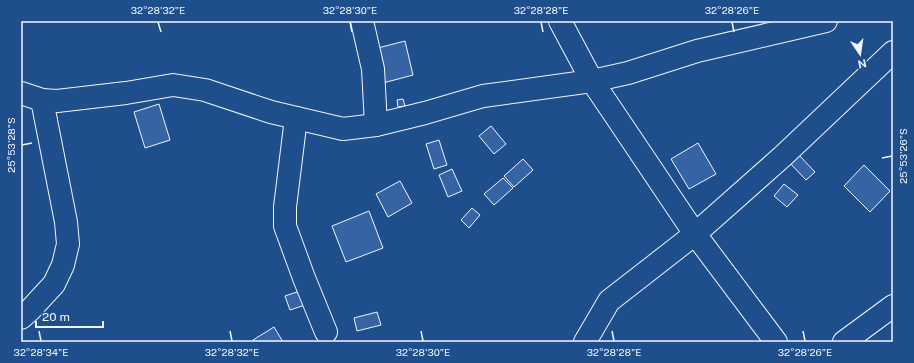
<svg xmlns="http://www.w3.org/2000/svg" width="914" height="363" viewBox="0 0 914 363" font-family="'Public Sans',sans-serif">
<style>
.building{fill:#3563a3;stroke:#f2f6ff}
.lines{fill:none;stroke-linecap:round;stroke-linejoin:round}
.minor-casing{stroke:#f2f6ff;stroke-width:24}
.minor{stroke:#1f4e8c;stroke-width:22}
.ticks{fill:none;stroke:#f2f6ff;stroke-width:1.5}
.neatline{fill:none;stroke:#f2f6ff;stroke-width:1.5}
.ticks-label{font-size:10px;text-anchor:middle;fill:#f2f6ff}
</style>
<rect width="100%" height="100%" fill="#1f4e8c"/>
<g class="building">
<path d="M 405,41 L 413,75 L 383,83 L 374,49 Z"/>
<path d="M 403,99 L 405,106 L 398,107 L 397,100 Z"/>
<path d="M 159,104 L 170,140 L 145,148 L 134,112 Z"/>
<path d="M 491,126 L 506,144 L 494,154 L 479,136 Z"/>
<path d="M 439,140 L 447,165 L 434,169 L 426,144 Z"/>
<path d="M 698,143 L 716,174 L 689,189 L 671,159 Z"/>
<path d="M 797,153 L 815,172 L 806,180 L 788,161 Z"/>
<path d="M 523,159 L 533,170 L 514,187 L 504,176 Z"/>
<path d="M 864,165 L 890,191 L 870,212 L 844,186 Z"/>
<path d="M 452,169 L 462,191 L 448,197 L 439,175 Z"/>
<path d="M 503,178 L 513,188 L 494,205 L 484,194 Z"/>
<path d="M 400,181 L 412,203 L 388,217 L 376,194 Z"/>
<path d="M 784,184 L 798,195 L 787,207 L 774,196 Z"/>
<path d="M 472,208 L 480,215 L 469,228 L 461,220 Z"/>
<path d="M 369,211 L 383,248 L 346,262 L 332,226 Z"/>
<path d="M 300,291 L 305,305 L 290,310 L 285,296 Z"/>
<path d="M 377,312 L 381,325 L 357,331 L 354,318 Z"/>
<path d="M 274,327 L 283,342 L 254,342 L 253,340 Z"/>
</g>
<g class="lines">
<g class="minor-casing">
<g id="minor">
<path d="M 362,21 L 373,69 L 376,125"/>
<path d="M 560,21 L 592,81 L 611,109 L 695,234 L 776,342"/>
<path d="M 21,93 L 42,100 L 57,101 L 126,93 L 173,85 L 205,90 L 271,112 L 343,129 L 376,125 L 425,113 L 483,96 L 592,81 L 628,73 L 697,51 L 826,21"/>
<path d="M 296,118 L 285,207 L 285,226 L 304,278 L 326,332"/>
<path d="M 21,318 L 30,310 L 54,284 L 63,265 L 68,244 L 66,222 L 42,100"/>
<path d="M 585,342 L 609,301 L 695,234 L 783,156 L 893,52"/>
<path d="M 844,342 L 893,306"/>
</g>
</g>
<use href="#minor" class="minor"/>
</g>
<path class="ticks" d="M 158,22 L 161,32M 350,22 L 352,32M 541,22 L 543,32M 732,22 L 734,32M 22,145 L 32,143M 882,158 L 892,156M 39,331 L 41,341M 230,331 L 232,341M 421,331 L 423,341M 612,331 L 614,341M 803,331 L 805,341"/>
<rect width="914" height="363" fill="none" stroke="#1f4e8c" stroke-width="44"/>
<g transform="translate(860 54) rotate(167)" stroke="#1f4e8c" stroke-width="3" paint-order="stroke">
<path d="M0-3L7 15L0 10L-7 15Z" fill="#f2f6ff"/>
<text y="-6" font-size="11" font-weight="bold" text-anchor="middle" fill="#f2f6ff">N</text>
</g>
<path d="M36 321v6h67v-6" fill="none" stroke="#f2f6ff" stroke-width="2"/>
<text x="42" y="321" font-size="12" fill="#f2f6ff" stroke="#1f4e8c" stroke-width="3" paint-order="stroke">20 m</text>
<rect x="22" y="22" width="870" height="319" class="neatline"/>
<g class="ticks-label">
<text x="158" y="14">32°28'32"E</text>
<text x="350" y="14">32°28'30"E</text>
<text x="541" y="14">32°28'28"E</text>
<text x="732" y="14">32°28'26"E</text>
<text transform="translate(11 145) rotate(-90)" y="4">25°53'28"S</text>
<text transform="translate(903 156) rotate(-90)" y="4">25°53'26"S</text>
<text x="41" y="356">32°28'34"E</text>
<text x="232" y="356">32°28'32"E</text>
<text x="423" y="356">32°28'30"E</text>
<text x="614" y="356">32°28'28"E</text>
<text x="805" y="356">32°28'26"E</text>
</g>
</svg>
